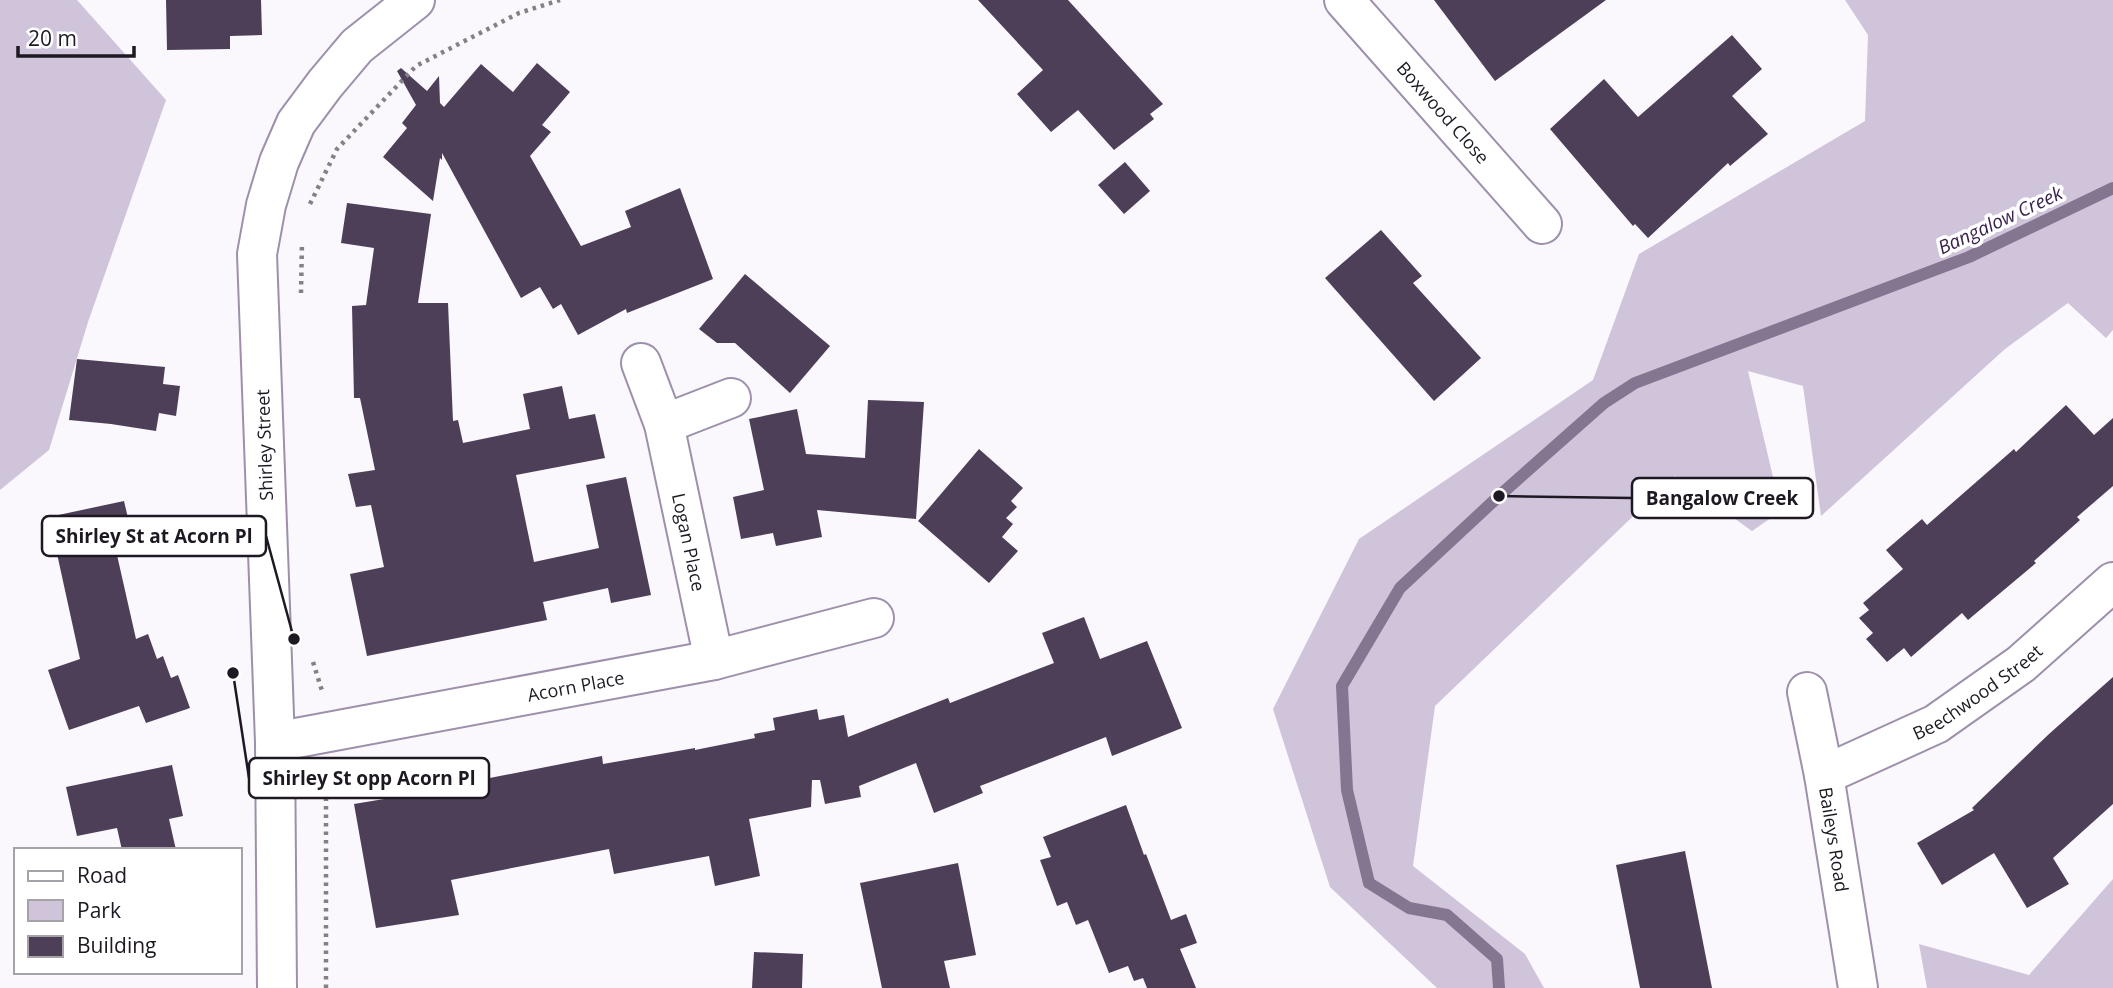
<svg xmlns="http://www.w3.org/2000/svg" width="2113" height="988" viewBox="0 0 2113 988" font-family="'Open Sans',sans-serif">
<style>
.green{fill:#cfc4da}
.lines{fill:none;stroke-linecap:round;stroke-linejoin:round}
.stream{stroke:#847691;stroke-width:12}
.building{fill:#4c3f57}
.minor-casing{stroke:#9e90ab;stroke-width:42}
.path{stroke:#848088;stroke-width:4.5;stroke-dasharray:3.5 5;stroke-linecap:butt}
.minor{stroke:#fff;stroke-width:38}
.labels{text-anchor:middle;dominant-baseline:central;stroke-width:7;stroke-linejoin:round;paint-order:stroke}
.street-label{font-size:18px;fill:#1d1822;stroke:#fff}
.water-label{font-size:19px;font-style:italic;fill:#3b224e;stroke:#fff}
.leader{fill:none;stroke:#1d1822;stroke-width:2.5}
.callout-dot{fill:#1d1822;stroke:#fff;stroke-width:2.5}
.callout{fill:#fff;stroke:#1d1822;stroke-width:2.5}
.callout-label{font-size:19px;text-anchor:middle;font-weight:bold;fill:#1d1822}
</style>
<rect width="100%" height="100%" fill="#faf7fd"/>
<g class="green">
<path d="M 0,0 L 77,0 L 166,100 L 88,322 L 49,450 L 0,490 Z"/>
<path d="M 1845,0 L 2113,0 L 2113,330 L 2106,338 L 2068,303 L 2005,349 L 1821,516 L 1803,386 L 1748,371 L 1781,511 L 1752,531 L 1675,476 L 1435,706 L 1413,866 L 1525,954 L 1544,988 L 1437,988 L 1330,887 L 1273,709 L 1359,539 L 1593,380 L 1639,254 L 1865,121 L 1868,35 Z"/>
<path d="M 2113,879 L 2113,988 L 1927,988 L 1919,944 L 2029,975 Z"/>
</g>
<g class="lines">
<path class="stream" d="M 1499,988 L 1497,959 L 1447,915 L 1409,908 L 1369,883 L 1347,790 L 1342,686 L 1400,588 L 1499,496 L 1604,403 L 1635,383 L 1969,257 L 2113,188"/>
</g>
<g class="building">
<path d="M 166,0 L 261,0 L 262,35 L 230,36 L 230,49 L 167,50 Z"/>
<path d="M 978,0 L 1068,0 L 1163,104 L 1150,114 L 1154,119 L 1114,150 L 1078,110 L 1051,132 L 1017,94 L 1043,70 Z"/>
<path d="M 1434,0 L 1606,0 L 1495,81 Z"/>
<path d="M 1732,35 L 1762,69 L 1732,96 L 1768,134 L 1730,166 L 1728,163 L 1648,238 L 1635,224 L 1633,226 L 1550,129 L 1604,79 L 1638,117 Z"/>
<path d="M 537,63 L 570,92 L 542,125 L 551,132 L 530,156 L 581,246 L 631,227 L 625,211 L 680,188 L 713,279 L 627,313 L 626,309 L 578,335 L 561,304 L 553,309 L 540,287 L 521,298 L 442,153 L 442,160 L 440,158 L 433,201 L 383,157 L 407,128 L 402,123 L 416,105 L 397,71 L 401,68 L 427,91 L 439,76 L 440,103 L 444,107 L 481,64 L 513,92 Z"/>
<path d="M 1125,162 L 1150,191 L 1124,214 L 1098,185 Z"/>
<path d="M 347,203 L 431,214 L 418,303 L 448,303 L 453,421 L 458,420 L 463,443 L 530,429 L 523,394 L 562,386 L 569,419 L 595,414 L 605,458 L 516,475 L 534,562 L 599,548 L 586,485 L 626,477 L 651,595 L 611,603 L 608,588 L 543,602 L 547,620 L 367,656 L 350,574 L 384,567 L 371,505 L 356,507 L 348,474 L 375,470 L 360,398 L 354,398 L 352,306 L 366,305 L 374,248 L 341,243 Z"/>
<path d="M 1381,230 L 1422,276 L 1413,283 L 1481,358 L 1434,401 L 1325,278 Z"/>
<path d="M 745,274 L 830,346 L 790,393 L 735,343 L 717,343 L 699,329 Z"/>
<path d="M 77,359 L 165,367 L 163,384 L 180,386 L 176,416 L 159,413 L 156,431 L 111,424 L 69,420 Z"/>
<path d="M 868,400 L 924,402 L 916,519 L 817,510 L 822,537 L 776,546 L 773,533 L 741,539 L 733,497 L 764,490 L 749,419 L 797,409 L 806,454 L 865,458 Z"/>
<path d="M 2066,405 L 2094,435 L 2113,418 L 2113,486 L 2077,517 L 2080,520 L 2034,561 L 2036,563 L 1968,620 L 1962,613 L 1911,657 L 1904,648 L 1887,662 L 1866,639 L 1873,633 L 1859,618 L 1869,610 L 1863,603 L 1903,569 L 1886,550 L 1922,519 L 1927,525 L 2014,449 L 2016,452 Z"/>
<path d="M 979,449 L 1023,488 L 1011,501 L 1017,507 L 1006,518 L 1013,524 L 1002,537 L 1018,551 L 989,583 L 918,521 Z"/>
<path d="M 124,501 L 136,552 L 117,555 L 136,639 L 148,634 L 157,659 L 163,656 L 171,678 L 178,675 L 190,708 L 146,723 L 139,706 L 69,730 L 48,670 L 80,659 L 49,517 Z"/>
<path d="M 1084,617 L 1100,659 L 1147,641 L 1182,728 L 1112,756 L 1106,737 L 980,786 L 983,793 L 934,813 L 916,763 L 859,786 L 861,797 L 825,804 L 820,780 L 812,780 L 811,807 L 749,819 L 760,876 L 715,886 L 709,856 L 614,874 L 609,849 L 451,880 L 459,915 L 376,928 L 354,804 L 444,789 L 444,787 L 602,756 L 603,764 L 695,748 L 695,750 L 755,738 L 754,734 L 775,730 L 773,718 L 817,709 L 819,720 L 844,715 L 848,737 L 948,698 L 950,703 L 1054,663 L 1042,633 Z"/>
<path d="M 2113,677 L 2113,804 L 2053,858 L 2069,884 L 2027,908 L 1994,853 L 1942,885 L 1917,843 L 1974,810 L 1972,808 L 2049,734 Z"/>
<path d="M 172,765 L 183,816 L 169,819 L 176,850 L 122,850 L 117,828 L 77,836 L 66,787 Z"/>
<path d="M 1126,805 L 1144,855 L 1146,854 L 1171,920 L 1186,914 L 1197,943 L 1180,949 L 1196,988 L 1147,988 L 1143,978 L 1134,981 L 1128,966 L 1109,973 L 1088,920 L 1076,925 L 1067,902 L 1057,906 L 1040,860 L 1051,857 L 1043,837 Z"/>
<path d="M 1685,851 L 1712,988 L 1640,988 L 1616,865 Z"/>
<path d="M 958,863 L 976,955 L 944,961 L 950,988 L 882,988 L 860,883 Z"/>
<path d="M 754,952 L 803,954 L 802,988 L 752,988 Z"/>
</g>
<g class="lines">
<g class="minor-casing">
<g id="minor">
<path id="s1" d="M 1344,0 L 1542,224"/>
<path id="s2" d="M 641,363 L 664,424 L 714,660"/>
<path d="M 664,424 L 731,398"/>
<path id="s3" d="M 1807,692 L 1824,775 L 1858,988"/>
<path id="s4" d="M 275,742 L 714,660 L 874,618"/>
<path id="s5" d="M 1824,775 L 1936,724 L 2021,664 L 2113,582"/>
<path d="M 277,988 L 275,742 L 257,254 L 266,205 L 279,162 L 296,123 L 325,84 L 357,46 L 415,0"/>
</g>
</g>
<g class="path">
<path d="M 310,204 L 337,149 L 416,66 L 519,13 L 560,0"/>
<path d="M 301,293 L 302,242"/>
<path d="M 313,662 L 323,694"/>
<path d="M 326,988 L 326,772"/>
</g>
<use href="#minor" class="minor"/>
</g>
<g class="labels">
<g class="street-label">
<text stroke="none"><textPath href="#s1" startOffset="150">Boxwood Close</textPath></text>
<text transform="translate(264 445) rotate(-92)">Shirley Street</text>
<text stroke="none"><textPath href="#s2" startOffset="186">Logan Place</textPath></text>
<text stroke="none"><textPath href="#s4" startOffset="306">Acorn Place</textPath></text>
<text stroke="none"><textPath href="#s5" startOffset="175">Beechwood Street</textPath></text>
<text stroke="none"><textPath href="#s3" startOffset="150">Baileys Road</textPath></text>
</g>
<g class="water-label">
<text transform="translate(2000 220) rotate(-25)">Bangalow Creek</text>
</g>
</g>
<path class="leader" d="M1499 496L1632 498M294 639L266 536M233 673L249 778"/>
<g class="callout-dot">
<circle cx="1499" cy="496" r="7"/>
<circle cx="294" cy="639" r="7"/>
<circle cx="233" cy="673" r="7"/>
</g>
<g class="callout">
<rect x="1632" y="478" width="181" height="40" rx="7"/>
<rect x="42" y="516" width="224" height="40" rx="7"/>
<rect x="249" y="758" width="240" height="40" rx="7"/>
</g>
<g class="callout-label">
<text x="1722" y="505">Bangalow Creek</text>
<text x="154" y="543">Shirley St at Acorn Pl</text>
<text x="369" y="785">Shirley St opp Acorn Pl</text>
</g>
<rect x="14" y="848" width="228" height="126" fill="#ffffff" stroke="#a5a3a7" stroke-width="2"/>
<rect x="28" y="871" width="35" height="10" fill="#ffffff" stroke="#a5a3a7" stroke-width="2"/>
<text x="77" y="883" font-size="21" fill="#1d1822">Road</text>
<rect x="28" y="900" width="35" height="21" fill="#cfc4da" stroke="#a5a3a7" stroke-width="2"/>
<text x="77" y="918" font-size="21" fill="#1d1822">Park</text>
<rect x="28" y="936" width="35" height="21" fill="#4c3f57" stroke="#a5a3a7" stroke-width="2"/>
<text x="77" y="953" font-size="21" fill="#1d1822">Building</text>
<path d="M18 46v10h116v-10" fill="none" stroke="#1d1822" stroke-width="3.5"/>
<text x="28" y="46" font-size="21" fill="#1d1822" stroke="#ffffff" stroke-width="5" paint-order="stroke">20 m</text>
</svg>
